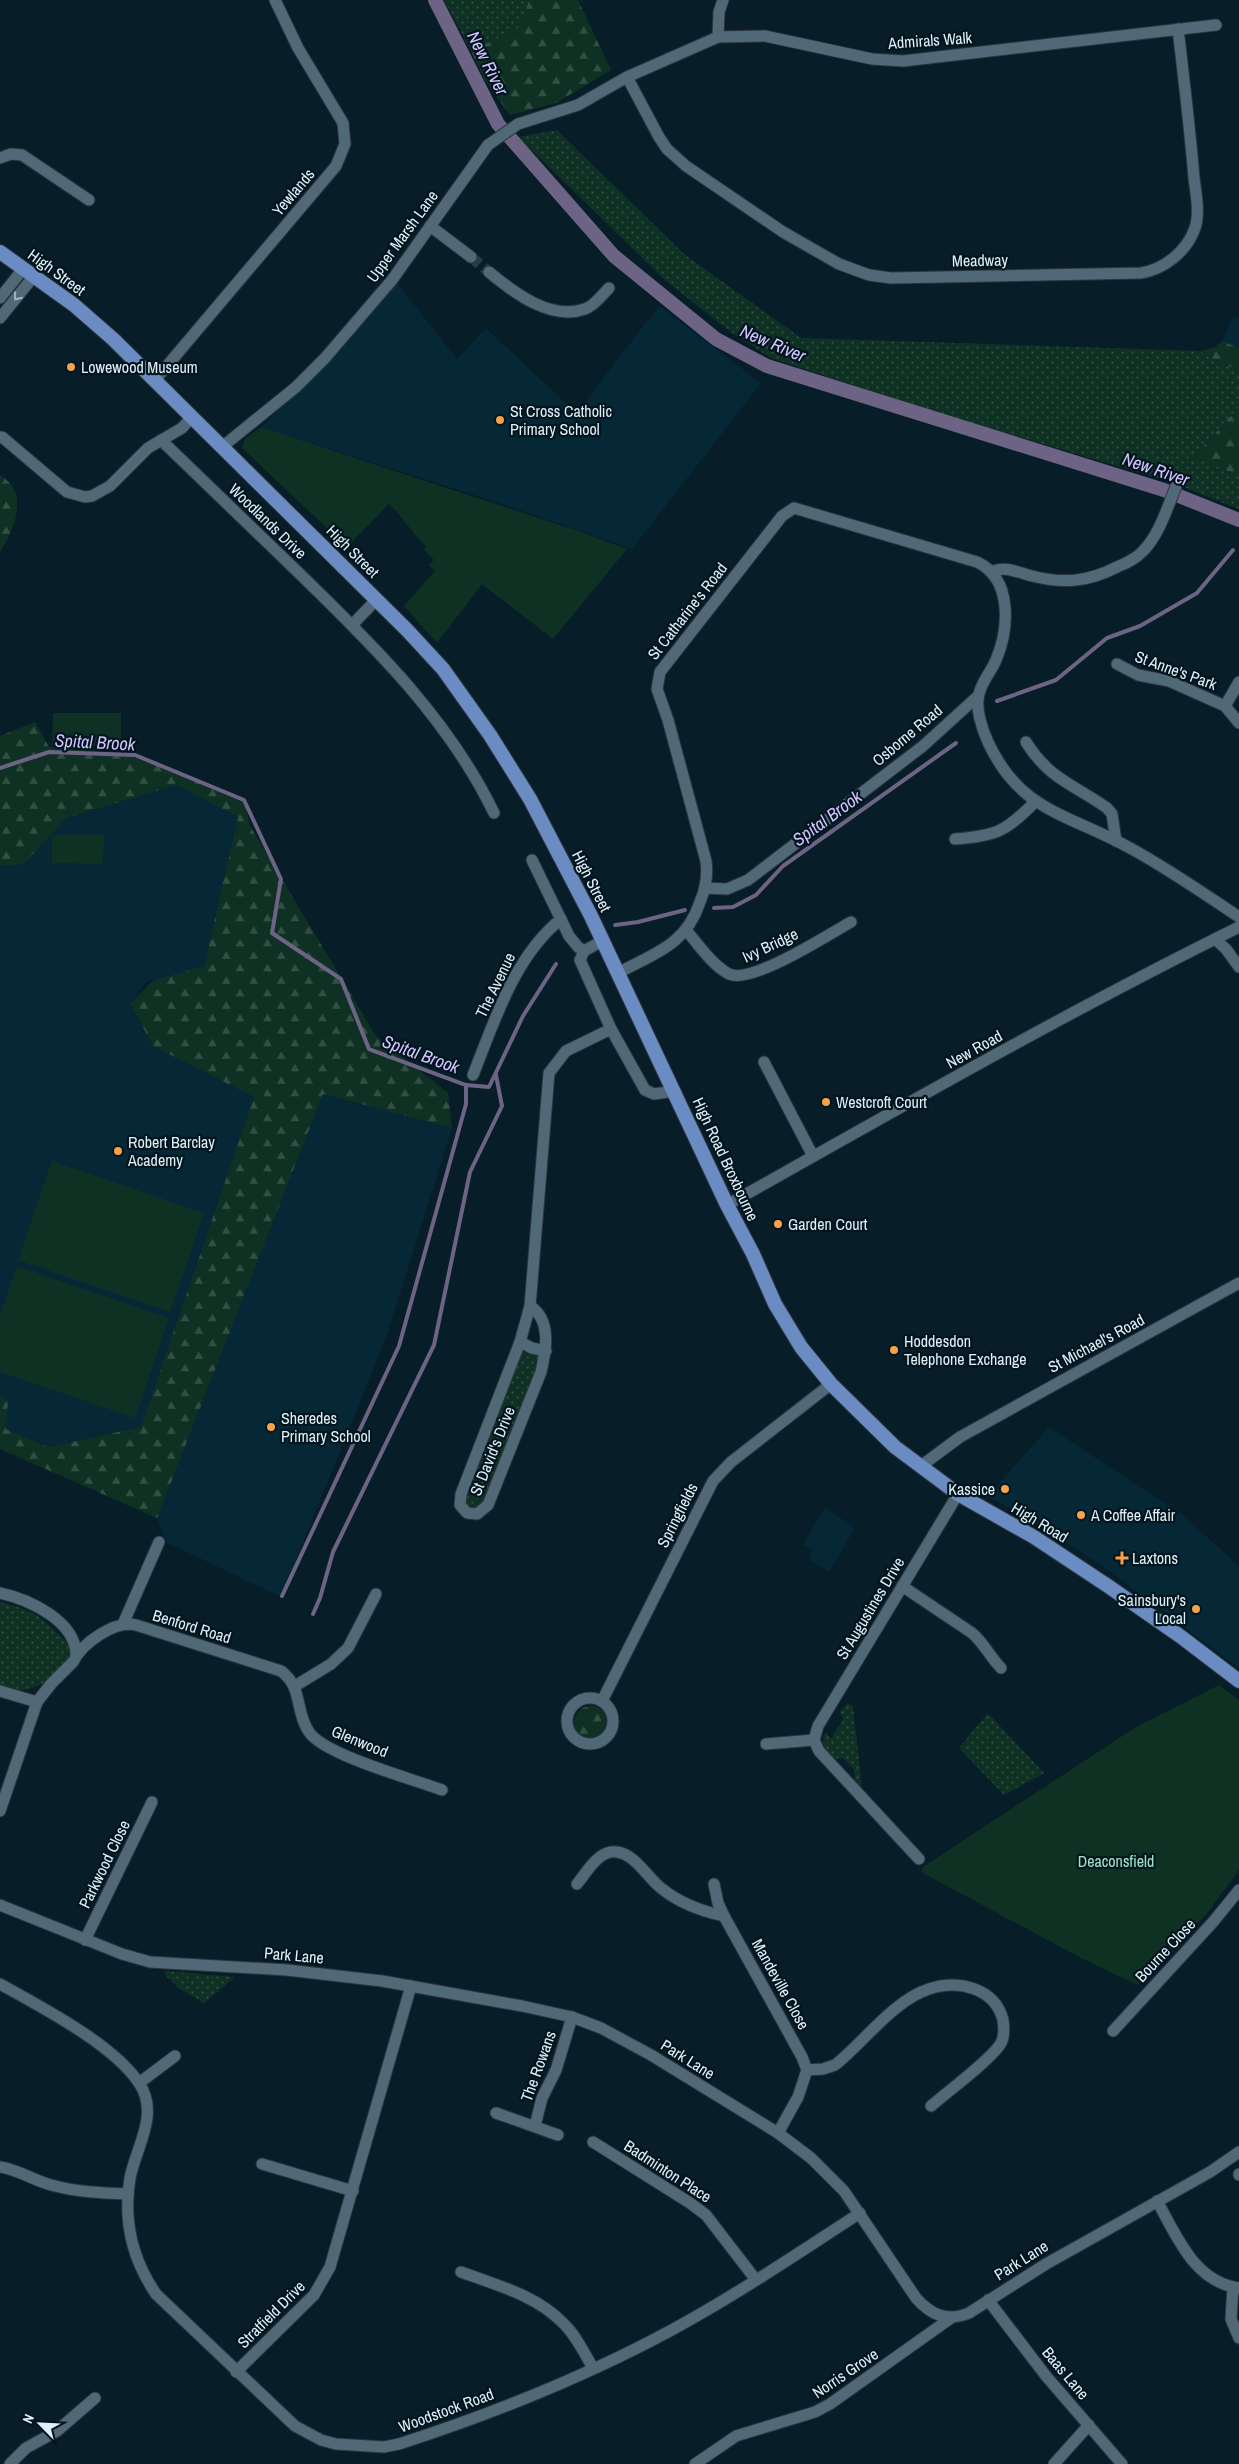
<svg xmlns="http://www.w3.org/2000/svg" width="1239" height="2464" viewBox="0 0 1239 2464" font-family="'Archivo Narrow',sans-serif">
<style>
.built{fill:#062735}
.grass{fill:url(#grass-dots)}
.forest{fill:url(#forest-firs)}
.green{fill:#0f3124}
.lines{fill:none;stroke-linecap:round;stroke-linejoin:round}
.stream{stroke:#6d6384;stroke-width:4}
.canal{stroke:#6d6384;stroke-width:14}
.minor-tunnel{stroke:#283d47;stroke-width:11;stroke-dasharray:11 5.5;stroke-linecap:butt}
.minor-casing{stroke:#2d353f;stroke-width:13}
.primary-casing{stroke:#2d353f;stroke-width:16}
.minor{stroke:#516976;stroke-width:11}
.primary{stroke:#6b8cc2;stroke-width:14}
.oneway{stroke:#a0b3bc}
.poi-dot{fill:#f7a149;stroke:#01151f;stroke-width:2}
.labels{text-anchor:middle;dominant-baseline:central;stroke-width:4.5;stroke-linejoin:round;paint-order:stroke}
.street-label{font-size:16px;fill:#e1eff6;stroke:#01151f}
.poi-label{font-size:16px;fill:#e1eff6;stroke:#01151f;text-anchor:start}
.park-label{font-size:16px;fill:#a0e5c5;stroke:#01151f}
.water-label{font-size:18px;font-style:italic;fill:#d5c4fe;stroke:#01151f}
</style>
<defs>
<pattern id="grass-dots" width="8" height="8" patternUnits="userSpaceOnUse" patternTransform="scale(1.25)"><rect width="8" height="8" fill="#0f3124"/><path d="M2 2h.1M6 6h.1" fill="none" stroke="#324f44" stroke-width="1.8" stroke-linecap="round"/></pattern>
<pattern id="forest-firs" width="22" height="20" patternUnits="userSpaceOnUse" patternTransform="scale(1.25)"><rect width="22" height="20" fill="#0f3124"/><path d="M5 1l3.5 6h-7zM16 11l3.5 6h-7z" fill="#324f44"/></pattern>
</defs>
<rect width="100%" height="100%" fill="#071e28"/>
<g class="built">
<path d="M 396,282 L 457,359 L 486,328 L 576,413 L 659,306 L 761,383 L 632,549 L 499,503 L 261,427 L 335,355 Z"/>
<path d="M 1233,316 L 1239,318 L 1239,348 L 1222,341 Z"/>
<path d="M 177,785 L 238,817 L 204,966 L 146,982 L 130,1003 L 153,1046 L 254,1097 L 141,1427 L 48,1447 L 6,1429 L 8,1401 L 0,1395 L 0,866 L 24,863 L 66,818 Z"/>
<path d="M 323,1094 L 452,1128 L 387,1335 L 281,1597 L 166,1542 L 157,1518 Z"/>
<path d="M 1049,1427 L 1185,1517 L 1239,1566 L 1239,1668 L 1108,1570 L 1033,1521 L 988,1496 Z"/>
<path d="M 825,1507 L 855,1528 L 829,1572 L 810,1560 L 812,1550 L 803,1544 Z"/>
</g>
<g class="grass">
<path d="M 444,0 L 529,0 L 521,27 L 471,51 Z"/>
<path d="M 557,130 L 684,254 L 801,338 L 1200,351 L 1216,361 L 1239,370 L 1239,407 L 1194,457 L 1239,476 L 1239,509 L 1171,482 L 928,410 L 771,358 L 731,332 L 665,280 L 518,137 Z"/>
<path d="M 526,1352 L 540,1357 L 539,1365 L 484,1503 C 477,1508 474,1510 467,1505 L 465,1495 L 522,1353 Z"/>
<path d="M 0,1602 C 26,1609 37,1612 56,1632 C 59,1635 65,1639 67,1643 C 78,1664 44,1687 27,1689 C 17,1691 9,1690 0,1688 Z"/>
<path d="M 847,1703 L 853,1706 L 862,1789 L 851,1779 L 855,1779 L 854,1770 L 843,1758 L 834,1759 L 824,1750 L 823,1737 L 826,1732 L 831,1739 L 843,1720 L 840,1712 Z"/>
<path d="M 988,1713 L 1044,1773 L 1004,1795 L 959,1748 Z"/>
<path d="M 165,1971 L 235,1977 L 204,2003 L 180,1989 L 165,1975 Z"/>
</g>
<g class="forest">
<path d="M 529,0 L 578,0 L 611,70 L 556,103 L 510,115 L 484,79 L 471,51 L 520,27 Z"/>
<path d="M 1222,341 L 1239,348 L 1239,370 L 1216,361 L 1200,351 L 1216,347 Z"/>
<path d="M 1239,407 L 1239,476 L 1194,457 Z"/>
<path d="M 0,475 C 30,494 15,527 0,552 Z"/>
<path d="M 35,722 L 49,747 L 135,755 L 244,800 L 250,826 L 376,1036 L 448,1093 L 452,1128 L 323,1094 L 157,1518 L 0,1449 L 0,1395 L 8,1401 L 6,1429 L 48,1447 L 141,1427 L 254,1097 L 153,1046 L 130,1003 L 154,980 L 204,966 L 238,817 L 177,785 L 66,818 L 24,864 L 0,866 L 0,736 Z"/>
<circle cx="591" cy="1723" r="17"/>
</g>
<g class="green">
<path d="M 261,427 L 578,531 L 627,549 L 553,639 L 482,584 L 437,643 L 404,606 L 435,571 L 429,565 L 434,560 L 424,550 L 426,547 C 413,534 403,517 389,504 L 347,547 L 242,448 L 245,439 Z"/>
<path d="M 53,713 L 121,713 L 121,746 L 52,745 Z"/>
<path d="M 52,835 L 104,835 L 103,864 L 52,863 Z"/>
<path d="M 52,1161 L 204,1213 L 170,1312 L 18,1260 Z"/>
<path d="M 17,1266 L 169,1318 L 135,1418 L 0,1372 L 0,1316 Z"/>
<path d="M 1219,1685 L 1239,1700 L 1239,1870 L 1208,1912 L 1138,1985 L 1081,1958 L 921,1872 L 923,1867 L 1136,1727 Z"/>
</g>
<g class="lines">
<g class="stream">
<path d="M 997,701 L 1056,680 L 1107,638 L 1140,626 L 1197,593 L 1233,550"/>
<path d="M 0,768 L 49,752 L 135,755 L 244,800 L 281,879 L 272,933 L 341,979 L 369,1049 L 466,1085 L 489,1087 L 523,1016 L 556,964"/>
<path d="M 714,908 L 733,907 L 756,895 L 783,866 L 956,743"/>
<path d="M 615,925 L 638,922 L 685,910"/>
<path d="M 282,1596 L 399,1346 L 466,1104 L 466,1085"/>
<path d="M 313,1614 L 320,1598 L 333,1552 L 434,1345 L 470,1172 L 502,1106 L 496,1075"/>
</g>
<path class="canal" d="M 435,0 L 498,124 L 614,256 L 716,339 L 767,366 L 1164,490 L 1239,520"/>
<path class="minor-tunnel" d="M 471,257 L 489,272"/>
<g class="minor-casing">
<g id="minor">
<path d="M 718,37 L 719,12 L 723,0"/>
<path d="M 627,77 L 659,137 L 667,149 L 686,166 L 783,232 L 839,264 L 869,275 L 891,278 L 1141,273 C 1165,269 1187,251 1195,228 C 1200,213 1196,194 1194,178 C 1190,129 1184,79 1178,29"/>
<path d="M 0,158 L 11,154 L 22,155 L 89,200"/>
<path d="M 430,226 L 471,257"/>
<path d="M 489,272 C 514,293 551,321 585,309 C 594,306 602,295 609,288"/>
<path d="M 0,298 L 23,269"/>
<path d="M 0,318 L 34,276"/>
<path d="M 155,380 L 336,166 L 345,144 L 343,123 L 298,48 L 275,0"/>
<path d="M 2,437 L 67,492 L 85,497 L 92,496 L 110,486 L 148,448 L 182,428 L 192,417"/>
<path d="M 161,440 C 208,485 255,531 302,576 C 376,648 449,720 494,813"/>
<path d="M 222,447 L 296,387 L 325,358 L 392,280 L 488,145 L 518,124 L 578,105 L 627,77 L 718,37 L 765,36 L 872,59 L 903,61 L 1216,25"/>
<path d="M 992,572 C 1003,565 1020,573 1032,576 C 1063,584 1088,582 1117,567 C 1126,563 1136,559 1143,551 C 1160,534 1168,505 1177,484"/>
<path d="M 352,625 L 377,599"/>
<path d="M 1117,664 L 1138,675 L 1169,681 L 1225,706 L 1239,723"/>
<path d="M 1225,706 L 1239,682"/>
<path d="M 1026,742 C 1049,779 1073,784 1107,808 L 1112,814 L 1116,841"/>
<path d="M 955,839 C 997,836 1006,831 1035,802"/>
<path d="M 532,860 L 569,936 L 578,947 L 584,951"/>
<path d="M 705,888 L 727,889 L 748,880 L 923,746 L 978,696"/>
<path d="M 686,930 C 698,944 712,965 729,974 C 751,985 829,934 851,922"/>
<path d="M 1215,939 L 1226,949 L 1239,967"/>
<path d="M 602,941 L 584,951 L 580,960 L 611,1029 L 645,1090 L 654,1094 L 675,1091"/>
<path d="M 618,973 C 655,953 686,945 700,902 C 706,888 708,876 706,861 L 668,720 L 657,689 L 660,672 L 782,516 L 794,508 L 977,562 C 1013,579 1009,629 996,660 C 991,672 982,681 979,694 C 975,708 982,729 988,742 C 1020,812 1069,814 1130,848 C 1167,868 1203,893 1239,917"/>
<path d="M 764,1062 L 813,1156"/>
<path d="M 473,1075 C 495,1020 514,957 561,919"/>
<path d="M 727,1205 C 896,1110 1065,1013 1239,927"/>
<path d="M 530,1306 L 520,1342 L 461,1494 L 460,1505 L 467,1513 L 477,1514 L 488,1505 L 541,1372 C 546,1351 552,1320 530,1306 L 549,1073 L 566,1051 L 611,1029"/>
<path d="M 520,1342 L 532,1348 L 546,1351"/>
<path d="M 921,1466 L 960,1437 L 1239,1283"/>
<path d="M 902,1586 L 972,1633 C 984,1643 990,1657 1001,1668"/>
<path d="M 0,1593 C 28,1599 77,1621 76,1656"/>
<path d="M 123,1624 L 159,1542"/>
<path d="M 295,1686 L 331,1664 L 348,1648 L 376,1594"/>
<path d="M 0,1691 L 37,1702"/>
<circle cx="590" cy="1721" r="23"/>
<path d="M 602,1701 L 713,1481 L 731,1462 L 831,1384"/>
<path d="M 766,1744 L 814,1740"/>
<path d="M 0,1811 L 37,1702 L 51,1684 L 73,1662 C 82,1643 115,1620 136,1625 L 281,1671 C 303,1687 295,1712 309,1732 C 324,1755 413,1779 442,1790"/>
<path d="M 919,1859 L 819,1751 L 814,1740 L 818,1726 L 958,1494"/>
<path d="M 577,1884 C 587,1872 599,1849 617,1852 C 635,1854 648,1878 661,1888 C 679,1903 701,1911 724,1916"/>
<path d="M 714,1884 L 718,1903 L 724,1916 L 802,2057 L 807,2070"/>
<path d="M 0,1905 L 122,1954 L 150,1962 L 287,1970 L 382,1981 L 522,2006 L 572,2017 L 601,2028 L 651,2055 L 778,2133 L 811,2158 L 844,2191 L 916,2298 C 931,2315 947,2322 969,2313 L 1046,2264 L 1210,2172 L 1239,2152"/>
<path d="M 85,1940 L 152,1802"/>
<path d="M 0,1984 C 41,2007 113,2044 139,2083 C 160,2114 136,2147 130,2178 C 123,2220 132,2259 156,2294 L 295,2426 L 321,2440 L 336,2444 L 384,2447 L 399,2444 C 502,2411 614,2365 707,2310 C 759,2280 809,2246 860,2213"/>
<path d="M 1113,2031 L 1213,1922 L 1239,1890"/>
<path d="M 139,2083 L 175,2056"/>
<path d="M 496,2113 L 558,2135"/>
<path d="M 535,2126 L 542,2098 L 556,2070 L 572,2017"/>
<path d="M 778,2133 L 798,2097 L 807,2070 L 823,2069 L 835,2065 C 864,2042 894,2000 929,1989 C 958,1979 995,1988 1003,2020 C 1004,2027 1005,2036 1001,2043 C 993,2058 947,2092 931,2106"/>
<path d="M 593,2142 L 690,2203 L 706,2215 L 756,2280"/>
<path d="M 262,2164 L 353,2191"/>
<path d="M 0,2167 C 19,2170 33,2180 51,2185 C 77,2192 102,2193 128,2194"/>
<path d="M 1239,2174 L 1239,2175"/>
<path d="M 1157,2201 C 1177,2236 1194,2282 1239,2288"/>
<path d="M 461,2272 C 496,2285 536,2295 563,2323 C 576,2335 584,2353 593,2368"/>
<path d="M 1233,2287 L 1231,2319 L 1239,2338"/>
<path d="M 988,2300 L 1046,2376 L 1122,2464"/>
<path d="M 236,2372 L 314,2295 L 330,2267 L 411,1986"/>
<path d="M 10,2464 L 26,2448 L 57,2431 L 95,2398"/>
<path d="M 695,2464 L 736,2436 L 815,2412 L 830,2404 L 951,2318"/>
<path d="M 1054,2464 L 1089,2425"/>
</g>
</g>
<g class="primary-casing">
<path id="primary" d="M 0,252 L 74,305 L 113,339 L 407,630 L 443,669 L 490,735 L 530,799 L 591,916 L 727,1205 L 753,1254 L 775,1304 L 801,1347 L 831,1384 L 895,1447 L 958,1494 L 1034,1537 L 1108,1586 L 1180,1636 L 1239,1681"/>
</g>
<use href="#minor" class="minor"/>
<use href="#primary" class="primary"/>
</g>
<defs><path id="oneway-chevron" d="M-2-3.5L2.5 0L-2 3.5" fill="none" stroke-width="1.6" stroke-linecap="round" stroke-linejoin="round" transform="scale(1.25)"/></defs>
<use class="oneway" href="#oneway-chevron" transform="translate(17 297) rotate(128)"/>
<g class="poi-dot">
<circle cx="71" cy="367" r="5"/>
<circle cx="500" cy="420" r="5"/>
<circle cx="826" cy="1102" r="5"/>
<circle cx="118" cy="1151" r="5"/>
<circle cx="778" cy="1224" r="5"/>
<circle cx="894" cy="1350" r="5"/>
<circle cx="271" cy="1427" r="5"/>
<circle cx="1005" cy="1489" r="5"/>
<circle cx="1081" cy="1515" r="5"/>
<path d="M1119.5 1550.5h5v5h5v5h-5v5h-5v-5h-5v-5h5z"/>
<circle cx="1196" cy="1609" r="5"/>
</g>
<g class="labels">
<g class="street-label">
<text transform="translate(930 40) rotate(-4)">Admirals Walk</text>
<text transform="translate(293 192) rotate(-50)">Yewlands</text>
<text transform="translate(402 236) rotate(-54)">Upper Marsh Lane</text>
<text transform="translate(980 260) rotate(-1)">Meadway</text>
<text transform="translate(57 272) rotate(36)">High Street</text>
<text transform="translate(268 521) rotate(44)">Woodlands Drive</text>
<text transform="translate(353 551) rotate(45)">High Street</text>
<text transform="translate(687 611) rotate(-52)">St Catharine's Road</text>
<text transform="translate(1176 670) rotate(20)">St Anne's Park</text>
<text transform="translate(907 735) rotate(-40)">Osborne Road</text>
<text transform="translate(592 881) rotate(63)">High Street</text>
<text transform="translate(770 945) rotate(-25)">Ivy Bridge</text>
<text transform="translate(495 985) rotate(-64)">The Avenue</text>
<text transform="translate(974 1049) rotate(-29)">New Road</text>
<text transform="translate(726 1159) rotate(65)">High Road Broxbourne</text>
<text transform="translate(1096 1343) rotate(-28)">St Michael's Road</text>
<text transform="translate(492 1451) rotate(-68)">St David's Drive</text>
<text transform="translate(677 1515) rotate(-63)">Springfields</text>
<text transform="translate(1040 1522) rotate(31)">High Road</text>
<text transform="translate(870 1608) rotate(-59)">St Augustines Drive</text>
<text transform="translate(192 1626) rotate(17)">Benford Road</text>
<text transform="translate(360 1741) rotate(22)">Glenwood</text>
<text transform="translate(104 1864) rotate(-64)">Parkwood Close</text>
<text transform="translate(1165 1950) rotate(-47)">Bourne Close</text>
<text transform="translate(294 1955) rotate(5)">Park Lane</text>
<text transform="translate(781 1984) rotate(61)">Mandeville Close</text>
<text transform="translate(688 2059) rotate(32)">Park Lane</text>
<text transform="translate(538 2066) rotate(-70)">The Rowans</text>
<text transform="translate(668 2171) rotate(33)">Badminton Place</text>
<text transform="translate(1021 2260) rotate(-32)">Park Lane</text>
<text transform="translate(271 2314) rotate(-45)">Stratfield Drive</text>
<text transform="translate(845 2373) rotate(-34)">Norris Grove</text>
<text transform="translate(1066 2373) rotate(50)">Baas Lane</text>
<text transform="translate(446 2410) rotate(-20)">Woodstock Road</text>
</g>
<g class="poi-label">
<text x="81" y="367">Lowewood Museum</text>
<text x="510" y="411">St Cross Catholic<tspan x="510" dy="18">Primary School</tspan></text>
<text x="836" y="1102">Westcroft Court</text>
<text x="128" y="1142">Robert Barclay<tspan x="128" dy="18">Academy</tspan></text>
<text x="788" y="1224">Garden Court</text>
<text x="904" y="1341">Hoddesdon<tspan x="904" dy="18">Telephone Exchange</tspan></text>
<text x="281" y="1418">Sheredes<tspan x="281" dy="18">Primary School</tspan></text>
<text x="995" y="1489" text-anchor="end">Kassice</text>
<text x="1091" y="1515">A Coffee Affair</text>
<text x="1132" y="1558">Laxtons</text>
<text x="1186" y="1600" text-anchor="end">Sainsbury's<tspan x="1186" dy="18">Local</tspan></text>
</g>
<g class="park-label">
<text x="1116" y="1861">Deaconsfield</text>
</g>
<g class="water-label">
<text transform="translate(488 63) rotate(63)">New River</text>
<text transform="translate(773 343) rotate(23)">New River</text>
<text transform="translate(1156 469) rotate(19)">New River</text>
<text transform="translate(95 742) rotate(3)">Spital Brook</text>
<text transform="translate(827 818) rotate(-36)">Spital Brook</text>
<text transform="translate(421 1054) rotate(20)">Spital Brook</text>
</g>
</g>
<g transform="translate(40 2424) rotate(294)" stroke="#01151f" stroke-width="4" paint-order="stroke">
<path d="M0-4L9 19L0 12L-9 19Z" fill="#e1eff6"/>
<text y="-8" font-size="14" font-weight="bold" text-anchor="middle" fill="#e1eff6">N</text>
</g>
</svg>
